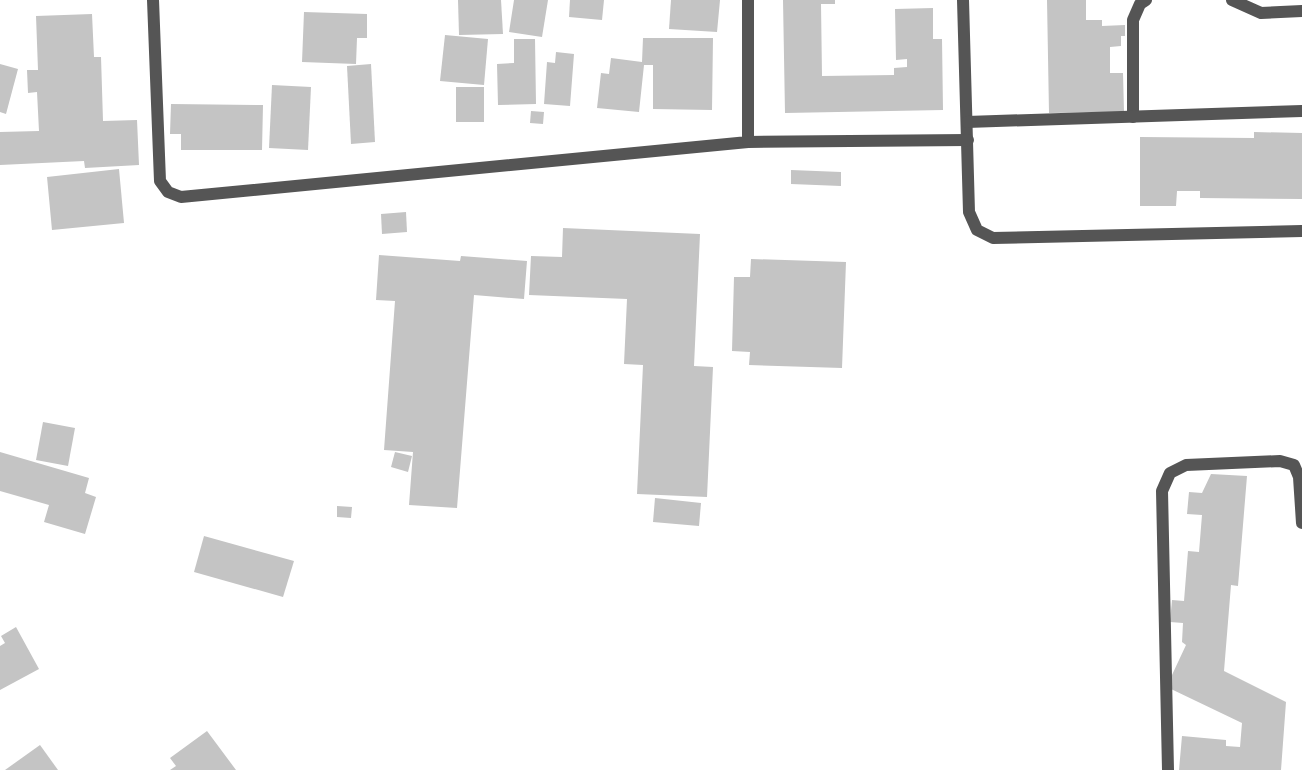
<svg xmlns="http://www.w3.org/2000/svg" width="1302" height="770" viewBox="0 0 1302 770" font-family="'PT Sans',sans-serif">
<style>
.building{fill:#c4c4c4}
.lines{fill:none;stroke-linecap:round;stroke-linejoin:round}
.minor{stroke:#555;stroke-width:12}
</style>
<rect width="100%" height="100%" fill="#fff"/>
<g class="building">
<path d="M 458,0 L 501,0 L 503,34 L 459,35 Z"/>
<path d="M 514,0 L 548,0 L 542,37 L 509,32 Z"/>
<path d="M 570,0 L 604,0 L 602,20 L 569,17 Z"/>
<path d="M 671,0 L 720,0 L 717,32 L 669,29 Z"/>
<path d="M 783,0 L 835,0 L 835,4 L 821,4 L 822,76 L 894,75 L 894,68 L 907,67 L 907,59 L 896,60 L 895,9 L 933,8 L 933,39 L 942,39 L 943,110 L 785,113 Z"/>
<path d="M 1047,0 L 1086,0 L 1086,20 L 1102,20 L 1102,26 L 1125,25 L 1125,36 L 1121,36 L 1121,46 L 1110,47 L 1110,73 L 1123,73 L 1124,112 L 1049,113 Z"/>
<path d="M 304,12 L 367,14 L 367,38 L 357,38 L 356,64 L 302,62 Z"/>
<path d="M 92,14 L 94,57 L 101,57 L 103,121 L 137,120 L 139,165 L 85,168 L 84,161 L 0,165 L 0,132 L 39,131 L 37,92 L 28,93 L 27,70 L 38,70 L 36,16 Z"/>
<path d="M 445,35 L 488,39 L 484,85 L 440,81 Z"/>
<path d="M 643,38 L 713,38 L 712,110 L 653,109 L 653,65 L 644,65 L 639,112 L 597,108 L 601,73 L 609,74 L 611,58 L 642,62 Z"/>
<path d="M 514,39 L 535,39 L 536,104 L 498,105 L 497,64 L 514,63 Z"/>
<path d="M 556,52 L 574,54 L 570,106 L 544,104 L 547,62 L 555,63 Z"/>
<path d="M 0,64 L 18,69 L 6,114 L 0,112 Z"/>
<path d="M 371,64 L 375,142 L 351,144 L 347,66 Z"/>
<path d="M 272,85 L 311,87 L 308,150 L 269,148 Z"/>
<rect x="456" y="87" width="28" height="35"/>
<path d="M 171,104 L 263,105 L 262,150 L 181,150 L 181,134 L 170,134 Z"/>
<path d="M 531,111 L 544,112 L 543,124 L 530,123 Z"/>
<path d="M 1254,132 L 1302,133 L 1302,199 L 1200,198 L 1200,191 L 1177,191 L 1176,206 L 1140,206 L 1140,137 L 1254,138 Z"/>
<path d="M 119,169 L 124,223 L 52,230 L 47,177 Z"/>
<path d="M 791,170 L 841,172 L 841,186 L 791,184 Z"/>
<path d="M 406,212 L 407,232 L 382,234 L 381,214 Z"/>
<path d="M 563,228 L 700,234 L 694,366 L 713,367 L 707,497 L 637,494 L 643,365 L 624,364 L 627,299 L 529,295 L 531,256 L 562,257 Z"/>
<path d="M 379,255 L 460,261 L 461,256 L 527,261 L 524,299 L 474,295 L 457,508 L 409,505 L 413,452 L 384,450 L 395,301 L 376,300 Z"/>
<path d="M 751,259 L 846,262 L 842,368 L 749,365 L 750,352 L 732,351 L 734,277 L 750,277 Z"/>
<path d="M 43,422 L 75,428 L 68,466 L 36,460 Z"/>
<path d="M 0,452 L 89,478 L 85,493 L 96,497 L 85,534 L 44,522 L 49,505 L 0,491 Z"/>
<path d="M 395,452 L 412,456 L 408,472 L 391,467 Z"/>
<path d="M 1211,474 L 1247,476 L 1238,586 L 1231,585 L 1224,671 L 1286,702 L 1281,770 L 1179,770 L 1182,736 L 1226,740 L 1226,746 L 1240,747 L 1242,723 L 1171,689 L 1172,675 L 1186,645 L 1182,642 L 1183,623 L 1170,622 L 1172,600 L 1184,601 L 1188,551 L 1199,552 L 1202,515 L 1187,514 L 1189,492 L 1202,493 Z"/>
<path d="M 655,498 L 701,503 L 699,526 L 653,522 Z"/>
<path d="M 337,506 L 352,507 L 351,518 L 337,517 Z"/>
<path d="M 204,536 L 294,561 L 283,597 L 194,572 Z"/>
<path d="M 16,627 L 39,669 L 0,690 L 0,646 L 5,643 L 1,636 Z"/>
<path d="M 207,731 L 236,770 L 170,770 L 176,766 L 170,758 Z"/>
<path d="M 40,745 L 58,770 L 5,770 Z"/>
</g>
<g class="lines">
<g class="minor">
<path d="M 153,0 L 160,181 L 168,192 L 181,197 L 748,142 L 748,0"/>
<path d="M 963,0 L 969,212 L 977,230 L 993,238 L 1302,231"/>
<path d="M 1232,0 L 1261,13 L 1302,11"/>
<path d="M 1133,117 L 1133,20 L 1140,4 L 1146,0"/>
<path d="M 967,122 L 1302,111"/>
<path d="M 748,142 L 968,140"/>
<path d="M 1168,770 L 1162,491 L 1170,473 L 1186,465 L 1280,461 L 1294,465 L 1299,477 L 1302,523"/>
</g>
</g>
</svg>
